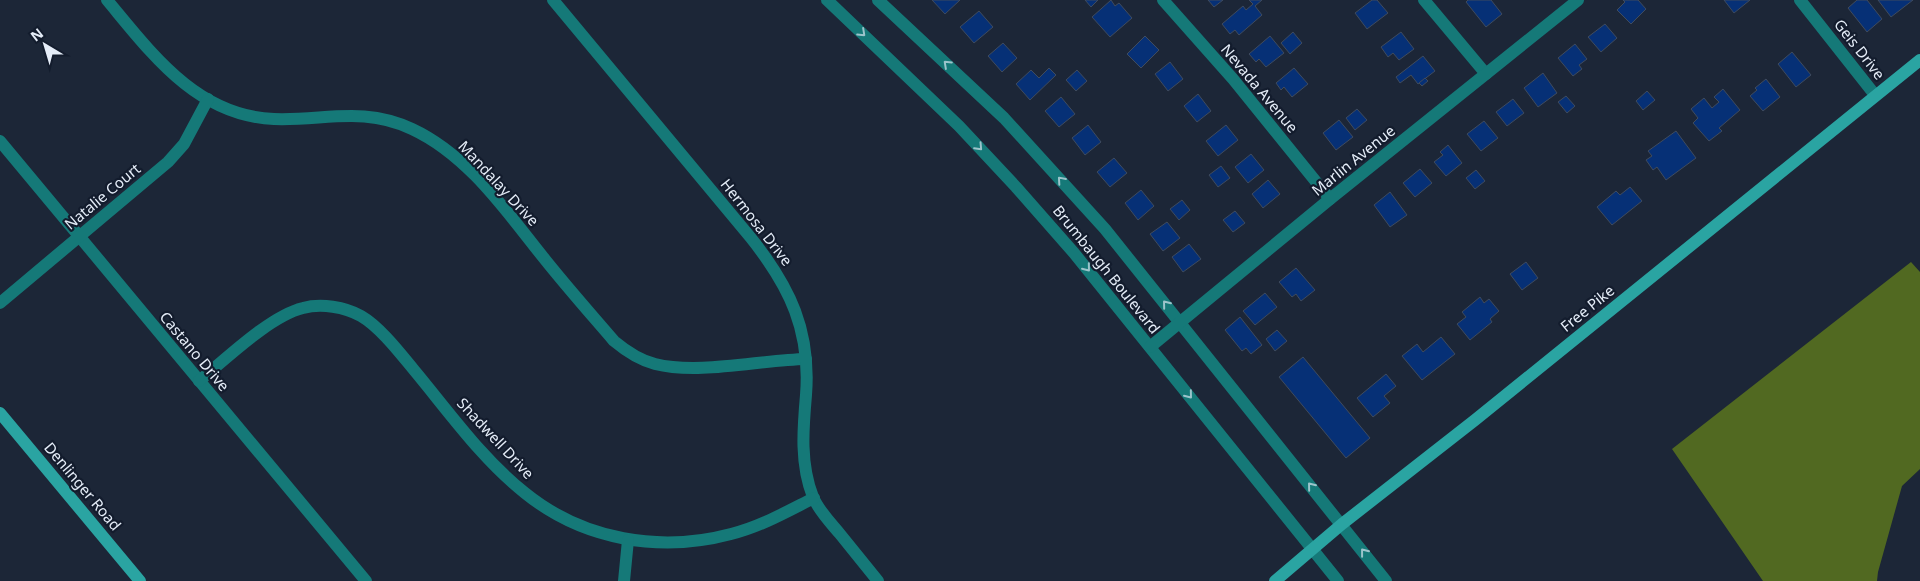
<svg xmlns="http://www.w3.org/2000/svg" width="1920" height="581" viewBox="0 0 1920 581" font-family="'Noto Sans',sans-serif">
<style>
.forest{fill:#516921}
.building{fill:#063076;stroke:#3f4b5e}
.lines{fill:none;stroke-linecap:round;stroke-linejoin:round}
.street{stroke:#157978;stroke-width:12}
.secondary{stroke:#2aa4a2;stroke-width:12}
.oneway{stroke:#9cc4cb}
.labels{text-anchor:middle;dominant-baseline:central;stroke-width:4.5;stroke-linejoin:round;paint-order:stroke}
.street-label{font-size:15px;fill:#e5edf8;stroke:#131c2d}
</style>
<rect width="100%" height="100%" fill="#1c2637"/>
<path class="forest" d="M 1911,262 L 1920,272 L 1920,469 L 1902,486 L 1878,572 L 1877,581 L 1763,581 L 1672,449 Z"/>
<g class="building">
<path d="M 932,0 L 960,0 L 945,14 Z"/>
<path d="M 1085,0 L 1098,0 L 1091,7 Z"/>
<path d="M 1111,0 L 1115,6 L 1119,3 L 1132,18 L 1110,37 L 1092,17 Z"/>
<path d="M 1208,0 L 1223,0 L 1214,7 Z"/>
<path d="M 1249,0 L 1262,0 L 1255,6 L 1262,15 L 1239,35 L 1235,30 L 1230,34 L 1222,24 L 1243,6 L 1246,10 L 1253,4 Z"/>
<path d="M 1372,0 L 1377,0 L 1388,13 L 1367,29 L 1355,13 Z"/>
<path d="M 1468,0 L 1491,0 L 1502,14 L 1486,27 L 1466,2 Z"/>
<path d="M 1623,0 L 1638,0 L 1646,9 L 1631,24 L 1617,10 L 1625,2 Z"/>
<path d="M 1724,0 L 1750,0 L 1734,13 Z"/>
<path d="M 1857,0 L 1867,0 L 1882,19 L 1867,32 L 1848,8 Z"/>
<path d="M 1878,0 L 1913,0 L 1891,17 Z"/>
<path d="M 979,11 L 993,27 L 974,43 L 960,27 Z"/>
<path d="M 1605,24 L 1617,38 L 1601,52 L 1588,37 Z"/>
<path d="M 1293,32 L 1302,43 L 1290,54 L 1281,43 Z"/>
<path d="M 1401,32 L 1414,49 L 1399,60 L 1393,53 L 1388,57 L 1381,47 Z"/>
<path d="M 1145,36 L 1159,50 L 1141,68 L 1127,54 Z"/>
<path d="M 1270,36 L 1284,53 L 1266,67 L 1259,59 L 1256,62 L 1249,54 Z"/>
<path d="M 1003,43 L 1017,58 L 1002,72 L 988,56 Z"/>
<path d="M 1575,44 L 1587,59 L 1579,65 L 1582,69 L 1573,76 L 1558,58 Z"/>
<path d="M 1792,52 L 1811,75 L 1796,87 L 1778,64 Z"/>
<path d="M 1423,56 L 1435,71 L 1418,84 L 1411,75 L 1400,83 L 1396,77 Z"/>
<path d="M 1170,62 L 1183,79 L 1168,91 L 1155,74 Z"/>
<path d="M 1049,68 L 1056,75 L 1030,100 L 1016,84 L 1031,70 L 1039,78 Z"/>
<path d="M 1294,68 L 1308,84 L 1292,97 L 1284,87 L 1281,90 L 1276,83 Z"/>
<path d="M 1077,70 L 1087,81 L 1076,91 L 1066,80 Z"/>
<path d="M 1543,73 L 1557,93 L 1538,107 L 1524,88 Z"/>
<path d="M 1425,78 L 1428,81 L 1422,86 L 1419,83 Z"/>
<path d="M 1766,79 L 1780,97 L 1763,111 L 1750,96 L 1757,90 L 1755,88 Z"/>
<path d="M 1723,89 L 1740,110 L 1719,128 L 1722,131 L 1709,141 L 1693,123 L 1698,118 L 1691,109 L 1704,98 L 1712,108 L 1719,102 L 1714,97 Z"/>
<path d="M 1647,91 L 1655,100 L 1643,110 L 1636,101 Z"/>
<path d="M 1198,94 L 1211,111 L 1197,122 L 1184,106 Z"/>
<path d="M 1566,96 L 1575,106 L 1567,113 L 1558,102 Z"/>
<path d="M 1061,97 L 1075,114 L 1059,127 L 1045,111 Z"/>
<path d="M 1513,99 L 1524,113 L 1507,126 L 1496,112 Z"/>
<path d="M 1357,109 L 1367,120 L 1355,130 L 1346,118 Z"/>
<path d="M 1339,120 L 1353,137 L 1336,150 L 1323,133 Z"/>
<path d="M 1484,121 L 1498,138 L 1481,151 L 1467,134 Z"/>
<path d="M 1088,125 L 1101,142 L 1085,155 L 1072,138 Z"/>
<path d="M 1226,125 L 1238,140 L 1218,156 L 1206,141 Z"/>
<path d="M 1676,131 L 1696,158 L 1666,180 L 1657,167 L 1653,170 L 1646,160 L 1652,156 L 1648,151 Z"/>
<path d="M 1448,145 L 1462,163 L 1446,176 L 1434,162 L 1443,155 L 1440,152 Z"/>
<path d="M 1251,154 L 1264,170 L 1248,183 L 1235,167 Z"/>
<path d="M 1114,158 L 1127,173 L 1110,187 L 1097,172 Z"/>
<path d="M 1221,166 L 1230,178 L 1218,187 L 1209,175 Z"/>
<path d="M 1420,169 L 1432,183 L 1415,197 L 1403,183 Z"/>
<path d="M 1476,170 L 1485,181 L 1475,189 L 1466,178 Z"/>
<path d="M 1268,180 L 1280,194 L 1263,208 L 1252,194 Z"/>
<path d="M 1630,187 L 1642,201 L 1612,225 L 1597,207 L 1616,191 L 1620,195 Z"/>
<path d="M 1141,190 L 1154,206 L 1138,220 L 1125,203 Z"/>
<path d="M 1390,192 L 1407,215 L 1390,227 L 1374,205 Z"/>
<path d="M 1182,200 L 1190,210 L 1179,220 L 1170,209 Z"/>
<path d="M 1235,211 L 1245,223 L 1233,232 L 1223,220 Z"/>
<path d="M 1167,222 L 1180,238 L 1163,251 L 1150,234 Z"/>
<path d="M 1189,244 L 1201,259 L 1183,272 L 1172,257 Z"/>
<path d="M 1526,262 L 1538,278 L 1522,290 L 1510,274 Z"/>
<path d="M 1296,268 L 1315,290 L 1301,301 L 1296,294 L 1292,297 L 1279,282 Z"/>
<path d="M 1265,293 L 1277,307 L 1255,325 L 1243,311 Z"/>
<path d="M 1480,297 L 1484,303 L 1489,299 L 1499,311 L 1490,319 L 1492,322 L 1470,340 L 1457,324 L 1466,317 L 1462,312 Z"/>
<path d="M 1240,317 L 1262,345 L 1251,354 L 1246,348 L 1242,351 L 1225,330 Z"/>
<path d="M 1277,330 L 1287,341 L 1275,351 L 1266,339 Z"/>
<path d="M 1441,337 L 1455,354 L 1422,380 L 1402,356 L 1417,344 L 1423,352 Z"/>
<path d="M 1303,357 L 1370,438 L 1346,458 L 1279,377 Z"/>
<path d="M 1386,374 L 1396,386 L 1384,396 L 1390,403 L 1373,417 L 1357,398 Z"/>
</g>
<g class="lines">
<g class="street">
<path d="M 107,0 C 152,54 197,116 274,119 C 324,121 363,106 412,129 C 468,155 506,211 543,257 C 566,286 590,313 614,341 C 626,351 639,360 655,364 C 699,375 759,360 806,359"/>
<path d="M 553,0 L 751,238 C 790,287 811,331 806,395 C 803,429 800,464 813,497 C 819,511 830,522 840,534 C 853,550 865,565 878,581"/>
<path d="M 827,0 L 959,126 L 1016,187 L 1074,253 L 1338,581"/>
<path d="M 878,0 L 1004,118 L 1105,229 L 1386,581"/>
<path d="M 1163,0 L 1233,79 L 1330,199"/>
<path d="M 1424,0 L 1486,74"/>
<path d="M 1800,0 L 1875,95"/>
<path d="M 0,141 L 366,581"/>
<path d="M 0,303 L 168,162 L 184,144 L 208,99"/>
<path d="M 1150,347 L 1330,199 L 1578,0"/>
<path d="M 199,381 C 226,359 270,316 303,308 C 321,303 345,307 361,316 C 380,327 400,353 414,370 C 449,412 482,459 525,493 C 583,540 660,553 731,534 C 760,527 788,511 814,498"/>
<path d="M 624,581 L 628,540"/>
</g>
<g class="secondary">
<path d="M 0,413 L 140,581"/>
<path d="M 1275,581 L 1342,524 L 1475,420 L 1920,60"/>
</g>
</g>
<defs><path id="oneway-chevron" d="M-2-3.5L2.5 0L-2 3.5" fill="none" stroke-width="1.6" stroke-linecap="round" stroke-linejoin="round" transform="scale(1.25)"/></defs>
<g class="oneway">
<use href="#oneway-chevron" transform="translate(862 33) rotate(43)"/>
<use href="#oneway-chevron" transform="translate(947 64) rotate(-137)"/>
<use href="#oneway-chevron" transform="translate(979 147) rotate(47)"/>
<use href="#oneway-chevron" transform="translate(1061 180) rotate(-131)"/>
<use href="#oneway-chevron" transform="translate(1087 268) rotate(51)"/>
<use href="#oneway-chevron" transform="translate(1166 304) rotate(-129)"/>
<use href="#oneway-chevron" transform="translate(1189 395) rotate(51)"/>
<use href="#oneway-chevron" transform="translate(1311 486) rotate(-129)"/>
<use href="#oneway-chevron" transform="translate(1364 552) rotate(-128)"/>
</g>
<g class="labels">
<g class="street-label">
<text transform="translate(1860 49) rotate(52)">Geis Drive</text>
<text transform="translate(1260 88) rotate(50)">Nevada Avenue</text>
<text transform="translate(1353 160) rotate(-39)">Marlin Avenue</text>
<text transform="translate(499 183) rotate(47)">Mandalay Drive</text>
<text transform="translate(102 196) rotate(-40)">Natalie Court</text>
<text transform="translate(757 222) rotate(52)">Hermosa Drive</text>
<text transform="translate(1107 269) rotate(51)">Brumbaugh Boulevard</text>
<text transform="translate(1587 308) rotate(-39)">Free Pike</text>
<text transform="translate(195 351) rotate(50)">Castano Drive</text>
<text transform="translate(496 438) rotate(47)">Shadwell Drive</text>
<text transform="translate(83 486) rotate(50)">Denlinger Road</text>
</g>
</g>
<g transform="translate(45 45) rotate(322)" stroke="#131c2d" stroke-width="4" paint-order="stroke">
<path d="M0-4L9 19L0 12L-9 19Z" fill="#e5edf8"/>
<text y="-8" font-size="14" font-weight="bold" text-anchor="middle" fill="#e5edf8">N</text>
</g>
</svg>
